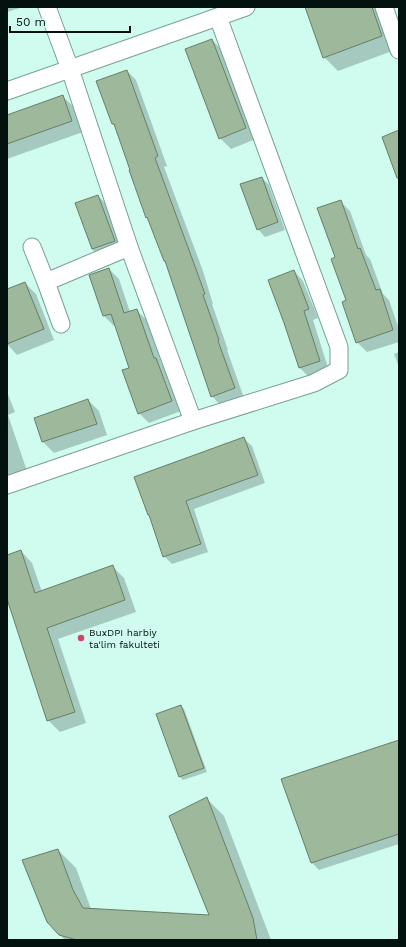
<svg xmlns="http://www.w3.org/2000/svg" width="406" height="947" viewBox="0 0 406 947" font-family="'Work Sans',sans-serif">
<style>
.shadow{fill:#0003}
.building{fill:#9eb89c;stroke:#667f65}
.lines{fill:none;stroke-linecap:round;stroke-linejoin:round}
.minor-casing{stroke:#76a095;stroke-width:19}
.minor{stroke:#fff;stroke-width:17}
.poi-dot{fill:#d44464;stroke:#cffcef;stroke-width:1.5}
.labels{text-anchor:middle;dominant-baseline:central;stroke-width:3;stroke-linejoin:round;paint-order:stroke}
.poi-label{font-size:10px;fill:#03120e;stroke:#cffcef;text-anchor:start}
</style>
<rect width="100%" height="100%" fill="#cffcef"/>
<g class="shadow">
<path d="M 7,7 L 23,7 L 7,12 Z"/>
<path d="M 306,7 L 380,7 L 395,50 L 338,71 L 324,57 Z"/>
<path d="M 212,40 L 223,51 L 256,139 L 231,149 L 220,138 Z"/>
<path d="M 127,71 L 136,80 L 167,166 L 164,167 L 203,271 L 213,304 L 212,304 L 228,350 L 227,350 L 244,398 L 221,406 L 212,396 L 166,263 L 164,261 L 149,219 L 147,217 L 130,171 L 131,170 L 115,126 L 113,124 Z"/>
<path d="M 63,97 L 74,107 L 83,132 L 7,159 L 7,116 Z"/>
<path d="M 262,178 L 269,185 L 285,230 L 265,237 L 258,229 Z"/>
<path d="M 98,196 L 109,207 L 125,252 L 103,260 L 92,249 L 76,204 Z"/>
<path d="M 340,201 L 350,211 L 366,255 L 370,259 L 383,294 L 389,300 L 399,329 L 399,342 L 367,352 L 357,342 L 348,301 L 336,258 Z"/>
<path d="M 109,269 L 119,279 L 130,312 L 136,310 L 147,320 L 162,365 L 166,369 L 181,411 L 149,423 L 139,413 L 131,368 L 116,325 L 114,326 L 104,316 L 90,275 Z"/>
<path d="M 294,271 L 303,281 L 318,318 L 313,320 L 329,371 L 309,377 L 300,368 Z"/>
<path d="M 25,283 L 36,294 L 54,340 L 17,355 L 7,344 L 7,290 Z"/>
<path d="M 399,352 L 399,367 L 394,354 Z"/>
<path d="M 7,392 L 15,412 L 8,415 L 29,477 L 7,485 Z"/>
<path d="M 88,400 L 99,411 L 107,435 L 54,453 L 43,442 L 35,418 Z"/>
<path d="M 243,438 L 252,446 L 265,483 L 194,509 L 208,552 L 172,564 L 164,556 L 149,514 Z"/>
<path d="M 21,551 L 32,563 L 42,592 L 113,567 L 124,578 L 136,612 L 58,639 L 86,723 L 60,732 L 48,720 L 7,596 L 7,556 Z"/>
<path d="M 180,706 L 184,709 L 207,772 L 183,780 L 180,777 Z"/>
<path d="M 399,741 L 399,844 L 319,870 L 312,863 Z"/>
<path d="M 207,799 L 224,816 L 271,940 L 65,940 L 59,934 L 58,850 L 76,868 L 91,909 L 211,916 Z"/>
</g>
<g class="building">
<path d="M 305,7 L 372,7 L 382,36 L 323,58 Z"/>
<path d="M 212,39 L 246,128 L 219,139 L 185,49 Z"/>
<path d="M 127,70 L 158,156 L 155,158 L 193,261 L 205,294 L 203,295 L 219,340 L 218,341 L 235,388 L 211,397 L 165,261 L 164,261 L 147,217 L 146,218 L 129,170 L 130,170 L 114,124 L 112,124 L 96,81 Z"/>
<path d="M 63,95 L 72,121 L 7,144 L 7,115 Z"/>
<path d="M 399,130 L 399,178 L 397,178 L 382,137 Z"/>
<path d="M 262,177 L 278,222 L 257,230 L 240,184 Z"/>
<path d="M 98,195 L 115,241 L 92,249 L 75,203 Z"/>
<path d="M 341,200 L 358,249 L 360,248 L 376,290 L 380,289 L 393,330 L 356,343 L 342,302 L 346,300 L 331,259 L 335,257 L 317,208 Z"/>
<path d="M 109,268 L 124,313 L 137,309 L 154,358 L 156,358 L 172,401 L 138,414 L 122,370 L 129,368 L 111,314 L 103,316 L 89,275 Z"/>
<path d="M 294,270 L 309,309 L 304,311 L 320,361 L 299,368 L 284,323 L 268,280 Z"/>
<path d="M 25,282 L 44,329 L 7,344 L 7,289 Z"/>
<path d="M 88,399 L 97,424 L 42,442 L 34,418 Z"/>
<path d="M 244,437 L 258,475 L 186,501 L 201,544 L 163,557 L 149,515 L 148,515 L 134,477 Z"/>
<path d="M 21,550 L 35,593 L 113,565 L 125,600 L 47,628 L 75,712 L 47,721 L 7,599 L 7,555 Z"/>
<path d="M 181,705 L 204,768 L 179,777 L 156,714 Z"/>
<path d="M 399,740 L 399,834 L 311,863 L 281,779 Z"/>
<path d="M 207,797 L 253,918 L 257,940 L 77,940 L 59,935 L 47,922 L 22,860 L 58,849 L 73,890 L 83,908 L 209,915 L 169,816 Z"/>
</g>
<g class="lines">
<g class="minor-casing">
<g id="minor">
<path d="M 384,7 L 399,50"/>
<path d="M 7,91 L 246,7"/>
<path d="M 32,247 L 46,282 L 61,324"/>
<path d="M 46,282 L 129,247"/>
<path d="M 193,421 L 314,383 L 339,370 L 339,347 L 218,17"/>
<path d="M 7,485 L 193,421 L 129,247 L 70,69 L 47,7"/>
</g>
</g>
<use href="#minor" class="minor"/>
</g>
<circle class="poi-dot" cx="81" cy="638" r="4"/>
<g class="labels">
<g class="poi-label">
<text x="89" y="632">BuxDPI harbiy<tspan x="89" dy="12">ta'lim fakulteti</tspan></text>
</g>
</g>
<rect width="406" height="947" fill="none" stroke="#03120e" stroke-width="16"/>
<path d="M10 26v6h120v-6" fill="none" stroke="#03120e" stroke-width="2"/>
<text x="16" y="26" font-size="12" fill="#03120e" stroke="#cffcef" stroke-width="3" paint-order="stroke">50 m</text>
</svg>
